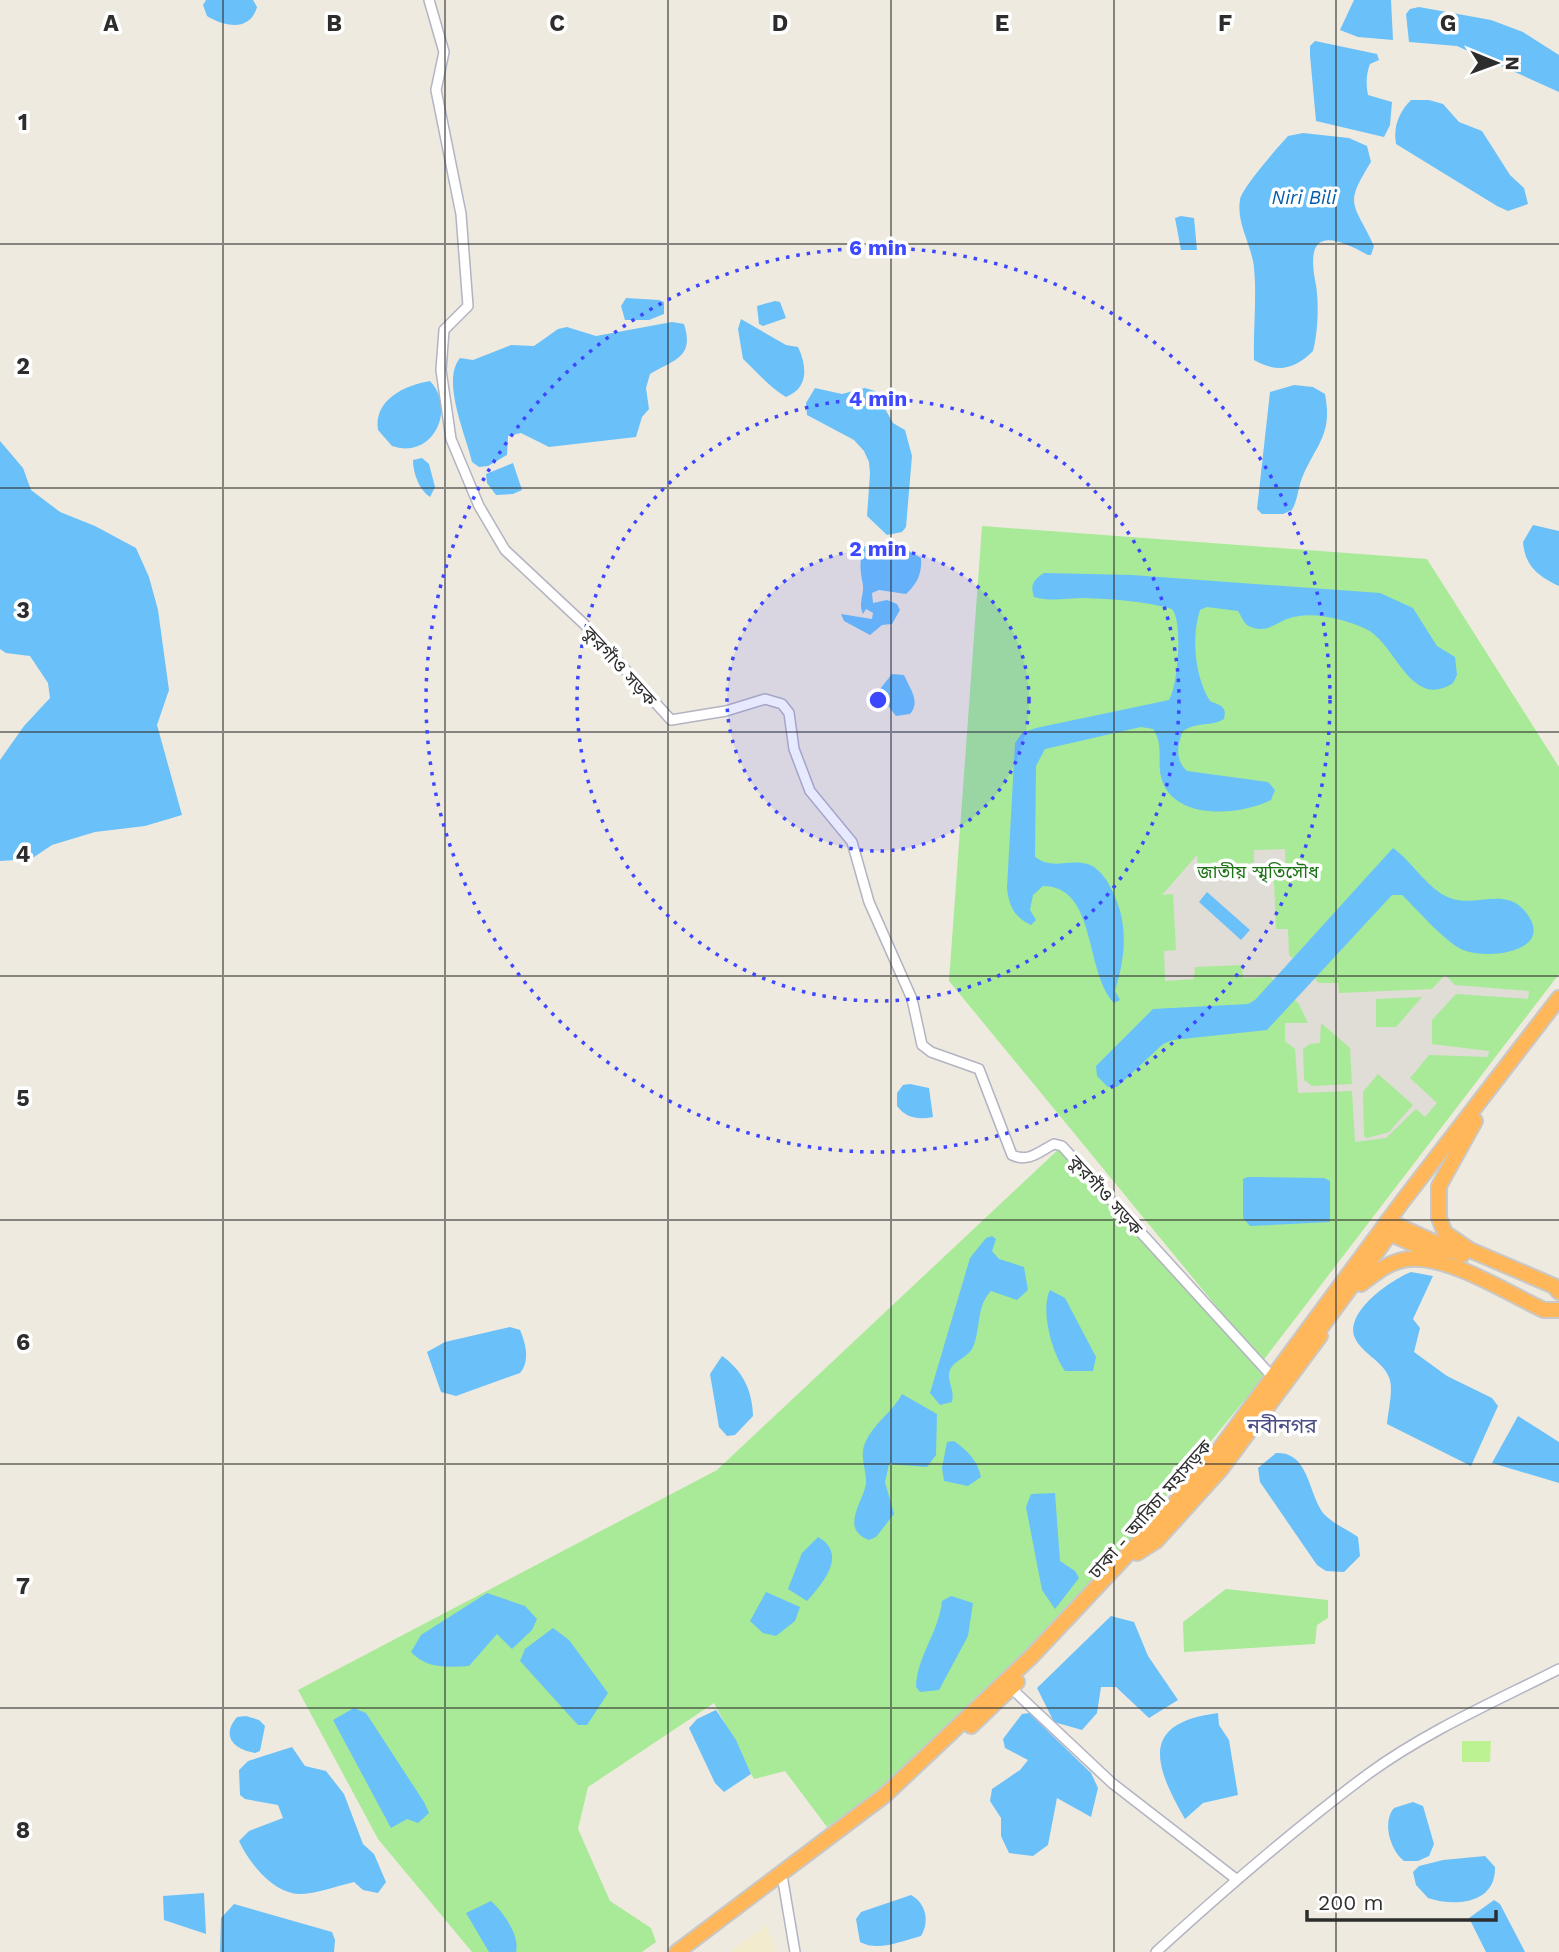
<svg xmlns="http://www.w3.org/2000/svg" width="1559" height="1952" viewBox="0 0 1559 1952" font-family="'Work Sans','Noto Sans Bengali',sans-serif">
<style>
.education{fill:#f2ebcd}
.green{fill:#a8ea97}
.pitch{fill:#bdf292}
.plaza{fill:#dfddd6;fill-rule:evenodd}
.water{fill:#6ac0f9}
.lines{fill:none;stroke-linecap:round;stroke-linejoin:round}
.minor-casing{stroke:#b3b3c2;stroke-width:12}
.highway-casing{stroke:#c8c8c8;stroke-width:18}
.minor{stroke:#fff;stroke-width:9}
.highway{stroke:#ffb75a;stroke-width:14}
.grid{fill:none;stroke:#2d2d2d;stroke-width:2;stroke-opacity:0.55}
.ring{fill:none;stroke:#3c47ff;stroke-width:3.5;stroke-dasharray:3.5 7}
.labels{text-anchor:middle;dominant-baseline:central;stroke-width:7;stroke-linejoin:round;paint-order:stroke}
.street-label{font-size:18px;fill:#2d2d2d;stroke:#fff}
.park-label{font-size:18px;fill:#1c7315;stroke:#fff}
.water-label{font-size:19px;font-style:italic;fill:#025bac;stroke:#fff}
.quarter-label{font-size:21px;fill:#494b83;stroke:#fff}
.grid-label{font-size:23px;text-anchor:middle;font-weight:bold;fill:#2d2d2d;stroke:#fff;stroke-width:7;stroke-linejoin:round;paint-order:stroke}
.centre{fill:#3c47ff;stroke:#fff;stroke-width:3.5}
.ring-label{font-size:21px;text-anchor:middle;font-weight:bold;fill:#3c47ff;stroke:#fff;stroke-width:7;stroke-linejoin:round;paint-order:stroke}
</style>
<rect width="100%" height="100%" fill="#efeadf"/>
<path class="education" d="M 767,1925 L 776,1952 L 729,1952 Z"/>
<g class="green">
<path d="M 982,526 L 1427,559 L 1559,767 L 1559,974 L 1262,1362 L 949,981 Z"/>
<path d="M 1062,1146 L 1268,1372 C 1136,1529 1002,1716 827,1827 L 785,1771 L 754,1779 L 714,1703 L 588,1787 L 578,1829 L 610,1901 L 651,1928 L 656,1942 L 642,1952 L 472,1952 L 378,1839 L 298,1690 L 717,1470 Z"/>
<path d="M 1226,1589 L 1328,1600 L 1328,1618 L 1317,1625 L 1315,1644 L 1184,1652 L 1183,1622 Z"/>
</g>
<path class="pitch" d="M 1462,1741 L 1491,1741 L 1490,1762 L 1462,1762 Z"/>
<path class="plaza" d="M 1285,849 L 1286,879 L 1274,880 L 1276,929 L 1288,929 L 1289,955 L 1319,983 L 1338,983 L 1339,993 L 1432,989 L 1445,975 L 1455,985 L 1529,991 L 1528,999 L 1456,994 L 1432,1020 L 1432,1044 L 1489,1051 L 1488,1057 L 1429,1055 L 1410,1078 L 1437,1103 L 1425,1117 L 1416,1109 L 1386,1138 L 1355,1142 L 1352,1091 L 1298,1093 L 1295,1049 L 1285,1041 L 1285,1023 L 1308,1023 L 1299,1004 L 1270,977 L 1243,978 L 1242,965 L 1195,967 L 1194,979 L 1165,981 L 1164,951 L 1176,950 L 1173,894 L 1162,895 L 1197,855 L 1198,866 L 1254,863 L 1254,850 ZM 1422,997 L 1396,1027 L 1376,1027 L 1376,999 ZM 1321,1023 L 1350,1048 L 1352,1084 L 1312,1086 L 1304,1080 L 1303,1049 L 1310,1044 L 1320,1043 ZM 1378,1074 L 1413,1105 L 1389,1132 L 1367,1138 L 1364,1136 L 1363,1092 Z"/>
<g class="water">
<path d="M 206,0 L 253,0 L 257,7 C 250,32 225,27 207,16 L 203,5 Z"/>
<path d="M 1354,0 L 1391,0 L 1393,40 L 1358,37 L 1340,30 Z"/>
<path d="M 1419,7 L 1491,20 L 1523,32 L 1559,55 L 1559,92 L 1457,46 L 1409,42 L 1406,14 L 1410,9 Z"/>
<path d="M 1315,41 L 1377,54 L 1379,60 L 1370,64 C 1366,74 1366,85 1368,95 L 1392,102 L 1390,125 L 1384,137 L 1316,121 L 1310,55 L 1310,46 Z"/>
<path d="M 1411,100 L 1429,100 L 1443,104 L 1459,122 L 1482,131 L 1510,175 L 1524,188 L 1528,204 L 1508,211 L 1497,206 L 1396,144 C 1393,127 1399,112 1411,100 Z"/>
<path d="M 1303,133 L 1349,138 L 1367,146 L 1371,162 C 1343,207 1354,202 1374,246 L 1371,255 L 1368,255 C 1326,232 1305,232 1316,285 C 1319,304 1318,332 1313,351 C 1294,370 1277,373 1254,360 C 1253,330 1257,298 1254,268 C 1252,245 1236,224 1240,200 C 1241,189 1279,146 1288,136 Z"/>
<path d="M 1181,216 L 1194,218 L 1197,250 L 1181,250 L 1175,218 Z"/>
<path d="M 626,298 L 659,300 L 664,302 L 664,314 L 649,320 L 625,320 L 621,306 Z"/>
<path d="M 775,301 L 780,302 L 786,318 L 763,326 L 759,324 L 757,306 Z"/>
<path d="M 741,319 L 786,345 L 798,347 C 807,366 809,388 786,397 C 769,387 757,372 743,359 L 738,329 Z"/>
<path d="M 672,322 L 684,324 C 695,358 673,360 650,374 L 646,388 L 649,409 L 642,417 L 636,437 L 549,447 L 521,433 L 508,436 L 507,455 L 488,466 L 479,467 L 472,462 C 466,435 441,381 460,358 L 473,360 L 511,345 L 534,346 L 558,329 L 567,327 L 596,336 Z"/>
<path d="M 430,381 C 457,410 432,460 392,446 L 378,430 C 373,400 405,385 430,381 Z"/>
<path d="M 1294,385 L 1313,387 L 1325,394 C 1333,435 1316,444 1302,478 C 1298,488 1298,499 1292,510 L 1283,514 L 1262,514 L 1257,509 L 1270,392 Z"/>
<path d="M 815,388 L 842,394 L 865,388 L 875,391 L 893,423 L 905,430 L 912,456 L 906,527 L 902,532 L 887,535 L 867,516 L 870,474 L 869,462 L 864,451 L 854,440 L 807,415 L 806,403 Z"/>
<path d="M 0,441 L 23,468 L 31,490 L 60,512 L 95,526 L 136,548 L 149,577 L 158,610 L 169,690 L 157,725 L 182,815 L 145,826 L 95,832 L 52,845 L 31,859 L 0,861 L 0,760 L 24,726 L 50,698 L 48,683 L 30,656 L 6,653 L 0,649 Z"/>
<path d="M 422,458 L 429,464 L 435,487 L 430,497 C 419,490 413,473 413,460 Z"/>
<path d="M 513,463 L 522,490 L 513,494 L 496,495 L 487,483 L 486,474 Z"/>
<path d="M 1533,525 L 1559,531 L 1559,586 C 1538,576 1525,566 1523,542 Z"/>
<path d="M 864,546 L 909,551 L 921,558 C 922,573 918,583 906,594 L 879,590 L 872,593 L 873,603 L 887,600 L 897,604 L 900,610 L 892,624 L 882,625 L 870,635 L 844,621 L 841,614 L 872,619 L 873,613 L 866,609 L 863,614 C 858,603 864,596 863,585 C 860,570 859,561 864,546 Z"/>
<path d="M 1044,573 L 1132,575 L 1380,593 L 1413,608 L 1437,646 L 1455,657 L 1457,675 L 1453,683 C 1410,711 1396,643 1366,629 C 1344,619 1310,610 1287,619 C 1274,624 1266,633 1251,627 C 1244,625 1242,617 1238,611 L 1207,607 L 1200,610 C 1191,638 1195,677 1210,701 C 1221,706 1227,706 1224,719 C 1211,727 1199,721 1183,731 C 1177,745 1175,760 1187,771 L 1268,782 L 1275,790 L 1271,800 C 1239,816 1172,821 1161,777 C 1157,759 1164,745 1153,729 L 1141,727 L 1045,749 L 1036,766 L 1035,857 C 1053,870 1067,859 1087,864 C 1096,866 1102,874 1107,881 C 1129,918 1127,951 1115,991 L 1120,1000 L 1114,1003 C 1084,971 1097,886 1043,886 L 1033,895 L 1030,910 L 1036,920 L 1031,925 C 1014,917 1009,906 1007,888 L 1015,743 L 1022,733 L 1036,728 L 1169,700 C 1178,686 1183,621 1172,609 C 1144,601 1112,599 1084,598 C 1067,598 1051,602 1034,597 C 1030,585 1033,580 1044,573 Z"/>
<path d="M 892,674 L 904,675 C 910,689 921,702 910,714 L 896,716 L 882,698 L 880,689 Z"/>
<path d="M 1393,848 C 1413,862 1429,892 1453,899 C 1477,906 1505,888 1524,910 C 1558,950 1493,960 1466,951 C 1448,946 1417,909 1402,895 L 1392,895 L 1267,1030 L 1173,1040 L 1163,1044 L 1117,1087 L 1108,1087 L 1097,1076 L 1096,1066 L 1153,1009 L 1248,1004 L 1255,1000 Z"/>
<path d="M 1207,892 L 1250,930 L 1241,940 L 1199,902 Z"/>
<path d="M 910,1084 L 929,1088 L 933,1117 C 918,1120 906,1118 897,1106 L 897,1093 L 903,1085 Z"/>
<path d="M 1248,1177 L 1324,1178 L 1330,1181 L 1330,1222 L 1250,1226 L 1243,1218 L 1243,1179 Z"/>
<path d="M 992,1236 L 996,1239 L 992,1251 L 999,1259 L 1024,1267 L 1028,1290 L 1017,1300 L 991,1291 C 976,1306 981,1329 973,1347 C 968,1358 954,1360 950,1370 C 946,1380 955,1389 952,1402 L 940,1405 L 930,1393 L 970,1258 L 986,1238 Z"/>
<path d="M 1411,1272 L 1433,1276 L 1413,1319 L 1420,1328 L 1414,1352 L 1447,1376 L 1492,1398 L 1498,1406 L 1471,1466 L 1387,1424 C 1388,1412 1393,1392 1390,1380 C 1385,1362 1362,1354 1355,1338 C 1344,1312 1391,1280 1411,1272 Z"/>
<path d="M 1050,1290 L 1065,1298 L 1096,1357 L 1093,1371 L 1065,1371 C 1052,1354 1040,1309 1050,1290 Z"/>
<path d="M 510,1327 L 520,1330 C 526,1344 530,1361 520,1373 L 456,1396 L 441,1392 L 427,1352 L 445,1342 Z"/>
<path d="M 722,1356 C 743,1371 752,1390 753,1416 L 735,1435 L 727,1436 L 719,1427 L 710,1374 Z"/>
<path d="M 902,1394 L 937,1414 L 936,1455 L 927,1467 L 889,1464 L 885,1482 L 894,1514 L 876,1537 L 869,1540 C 840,1529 862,1504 866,1484 C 867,1472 860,1458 864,1446 C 871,1425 892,1413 902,1394 Z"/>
<path d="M 1518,1416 L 1559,1442 L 1559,1483 L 1492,1463 Z"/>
<path d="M 954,1441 C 968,1451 977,1460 981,1477 L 968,1486 L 944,1481 L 942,1468 L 947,1442 Z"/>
<path d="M 1276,1453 C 1310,1451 1308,1496 1325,1515 C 1335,1525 1347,1529 1358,1537 L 1360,1556 L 1344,1572 L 1326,1571 L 1317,1565 L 1260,1482 L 1258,1468 Z"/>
<path d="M 1055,1493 L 1060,1561 L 1075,1571 L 1079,1578 L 1055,1609 L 1042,1590 L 1026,1507 L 1031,1494 Z"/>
<path d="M 818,1537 C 848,1554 823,1583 807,1601 L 788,1589 L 802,1553 Z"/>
<path d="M 766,1592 L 800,1607 L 795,1621 L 776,1636 L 763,1633 L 750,1621 Z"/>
<path d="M 487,1593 L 525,1606 L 537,1619 L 532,1630 L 512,1649 L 497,1634 L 469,1666 C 446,1667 427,1669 411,1652 L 421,1635 Z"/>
<path d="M 951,1596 L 973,1603 L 968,1636 L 939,1690 L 920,1692 L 916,1687 C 917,1656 939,1632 942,1601 Z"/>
<path d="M 1111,1616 L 1134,1622 L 1148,1656 L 1178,1700 L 1149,1718 L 1116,1687 L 1101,1687 L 1097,1713 L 1082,1730 L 1054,1722 L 1037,1688 Z"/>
<path d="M 553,1628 L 569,1640 L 608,1693 L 587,1725 L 578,1725 L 520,1661 L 525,1649 Z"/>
<path d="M 354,1708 L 366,1713 L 424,1802 L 429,1813 L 418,1823 L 407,1819 L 391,1828 L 333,1720 Z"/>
<path d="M 716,1710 L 736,1740 L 751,1774 L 724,1792 L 715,1783 L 689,1728 L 697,1719 Z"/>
<path d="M 1029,1713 L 1091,1773 L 1098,1788 L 1091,1817 L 1057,1798 L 1048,1845 L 1033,1856 L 1009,1853 L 1001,1836 L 1001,1818 L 990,1801 L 992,1789 L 1020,1770 L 1028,1760 L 1005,1748 L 1003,1739 L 1022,1714 Z"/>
<path d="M 1218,1713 L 1219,1725 L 1229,1740 L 1238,1795 L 1203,1803 L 1185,1819 C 1154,1765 1139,1723 1218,1713 Z"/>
<path d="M 246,1716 L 259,1720 L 265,1726 L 260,1751 L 255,1753 C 233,1749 221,1736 237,1717 Z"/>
<path d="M 292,1747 L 305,1766 L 326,1771 L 344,1794 L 363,1844 L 374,1854 L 386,1882 L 378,1893 L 363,1890 L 354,1882 C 337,1886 316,1894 299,1894 C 273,1893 249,1863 239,1841 L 249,1831 L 283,1818 L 278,1805 L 245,1799 L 240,1795 L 239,1770 L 248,1761 Z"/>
<path d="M 1413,1802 L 1423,1806 L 1434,1844 L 1429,1856 L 1418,1861 L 1404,1861 C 1390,1850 1382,1822 1394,1808 Z"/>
<path d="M 1485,1856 L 1495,1867 C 1496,1904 1455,1907 1428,1898 L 1416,1885 L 1413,1872 L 1419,1866 L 1443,1860 Z"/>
<path d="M 204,1893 L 206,1934 L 164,1920 L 163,1896 Z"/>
<path d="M 911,1895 C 926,1903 930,1922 921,1936 C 902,1941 878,1952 860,1942 L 856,1919 L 861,1912 Z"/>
<path d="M 1494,1900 L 1500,1904 L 1525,1952 L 1486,1952 L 1469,1918 Z"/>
<path d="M 491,1901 C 503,1912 520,1935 516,1952 L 489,1952 L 466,1913 Z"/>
<path d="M 234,1904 L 332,1932 L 335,1940 L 334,1952 L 220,1952 L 221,1918 Z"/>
</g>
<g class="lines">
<g class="minor-casing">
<g id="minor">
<path d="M 429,0 L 444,52 L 436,90 L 461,214 L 468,306 L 444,330 L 441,370 L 451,439 L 479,506 L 505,550 L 584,624 L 671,720 L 726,711 L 765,699 L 782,704 L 789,713 L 794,749 L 810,791 L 852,842 L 869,902 L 912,999 L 922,1045 L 931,1052 L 979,1069 L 1012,1155 C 1029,1163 1040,1151 1054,1144 L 1062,1146 L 1268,1372"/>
<path d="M 1011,1688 L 1112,1783 L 1236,1879"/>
<path d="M 783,1881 L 795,1952"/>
<path d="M 1156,1952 C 1224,1890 1294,1829 1368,1774 C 1427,1731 1494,1702 1559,1669"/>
</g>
</g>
<g class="highway-casing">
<g id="highway">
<path d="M 1475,1121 L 1439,1186 L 1439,1218 L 1445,1233 L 1470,1250 L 1554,1286 L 1559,1292"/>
<path d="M 1388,1221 L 1462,1255"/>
<path d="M 1382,1230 L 1443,1257"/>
<path d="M 1361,1284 C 1375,1273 1390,1261 1408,1259 C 1449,1255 1507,1293 1544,1310 L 1559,1310"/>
<path d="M 1311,1341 L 1386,1239"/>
<path d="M 1137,1553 L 1156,1541 L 1221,1469 L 1320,1336"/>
<path d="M 971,1726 L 1017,1682"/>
<path d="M 677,1952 L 885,1795 L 1030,1658 L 1171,1508 L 1219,1450 L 1402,1202 L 1559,998"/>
</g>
</g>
<use href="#minor" class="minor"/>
<use href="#highway" class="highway"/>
</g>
<path class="grid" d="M 223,0 L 223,1952M 445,0 L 445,1952M 668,0 L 668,1952M 891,0 L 891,1952M 1114,0 L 1114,1952M 1336,0 L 1336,1952M 0,244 L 1559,244M 0,488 L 1559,488M 0,732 L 1559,732M 0,976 L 1559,976M 0,1220 L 1559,1220M 0,1464 L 1559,1464M 0,1708 L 1559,1708"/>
<circle cx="878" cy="700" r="151" fill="#3c47ff" fill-opacity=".12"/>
<g class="ring">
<circle cx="878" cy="700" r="151"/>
<circle cx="878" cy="700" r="301"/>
<circle cx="878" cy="700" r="452"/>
</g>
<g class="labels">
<g class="street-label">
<text transform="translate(620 666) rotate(48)">কুরগাঁও সড়ক</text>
<text transform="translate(1106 1195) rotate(48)">কুরগাঁও সড়ক</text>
<text transform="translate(1150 1509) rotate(-49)">ঢাকা - আরিচা মহাসড়ক</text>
</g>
<g class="park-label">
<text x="1258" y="871">জাতীয় স্মৃতিসৌধ</text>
</g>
<g class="water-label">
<text x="1304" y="197">Niri Bili</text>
</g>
<g class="quarter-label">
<text x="1282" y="1425">নবীনগর</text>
</g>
</g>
<g class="grid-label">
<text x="111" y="31">A</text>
<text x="334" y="31">B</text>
<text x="557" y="31">C</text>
<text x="780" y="31">D</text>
<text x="1002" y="31">E</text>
<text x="1225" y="31">F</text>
<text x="1448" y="31">G</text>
<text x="23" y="130">1</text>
<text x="23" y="374">2</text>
<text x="23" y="618">3</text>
<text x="23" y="862">4</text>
<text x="23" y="1106">5</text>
<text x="23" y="1350">6</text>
<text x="23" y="1594">7</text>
<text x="23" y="1838">8</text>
</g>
<circle cx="878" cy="700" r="10" class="centre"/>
<g class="ring-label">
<text x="878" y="255">6 min</text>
<text x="878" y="406">4 min</text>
<text x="878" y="556">2 min</text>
</g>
<g transform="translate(1496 63) rotate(91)" stroke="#ffffff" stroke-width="5" paint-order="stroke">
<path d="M0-5L12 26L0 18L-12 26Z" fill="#2d2d2d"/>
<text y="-10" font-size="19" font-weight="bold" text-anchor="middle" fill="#2d2d2d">N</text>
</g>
<path d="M1307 1910v10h189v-10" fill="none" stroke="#2d2d2d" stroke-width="3.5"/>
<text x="1318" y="1910" font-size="21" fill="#2d2d2d" stroke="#ffffff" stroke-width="5" paint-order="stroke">200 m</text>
</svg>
